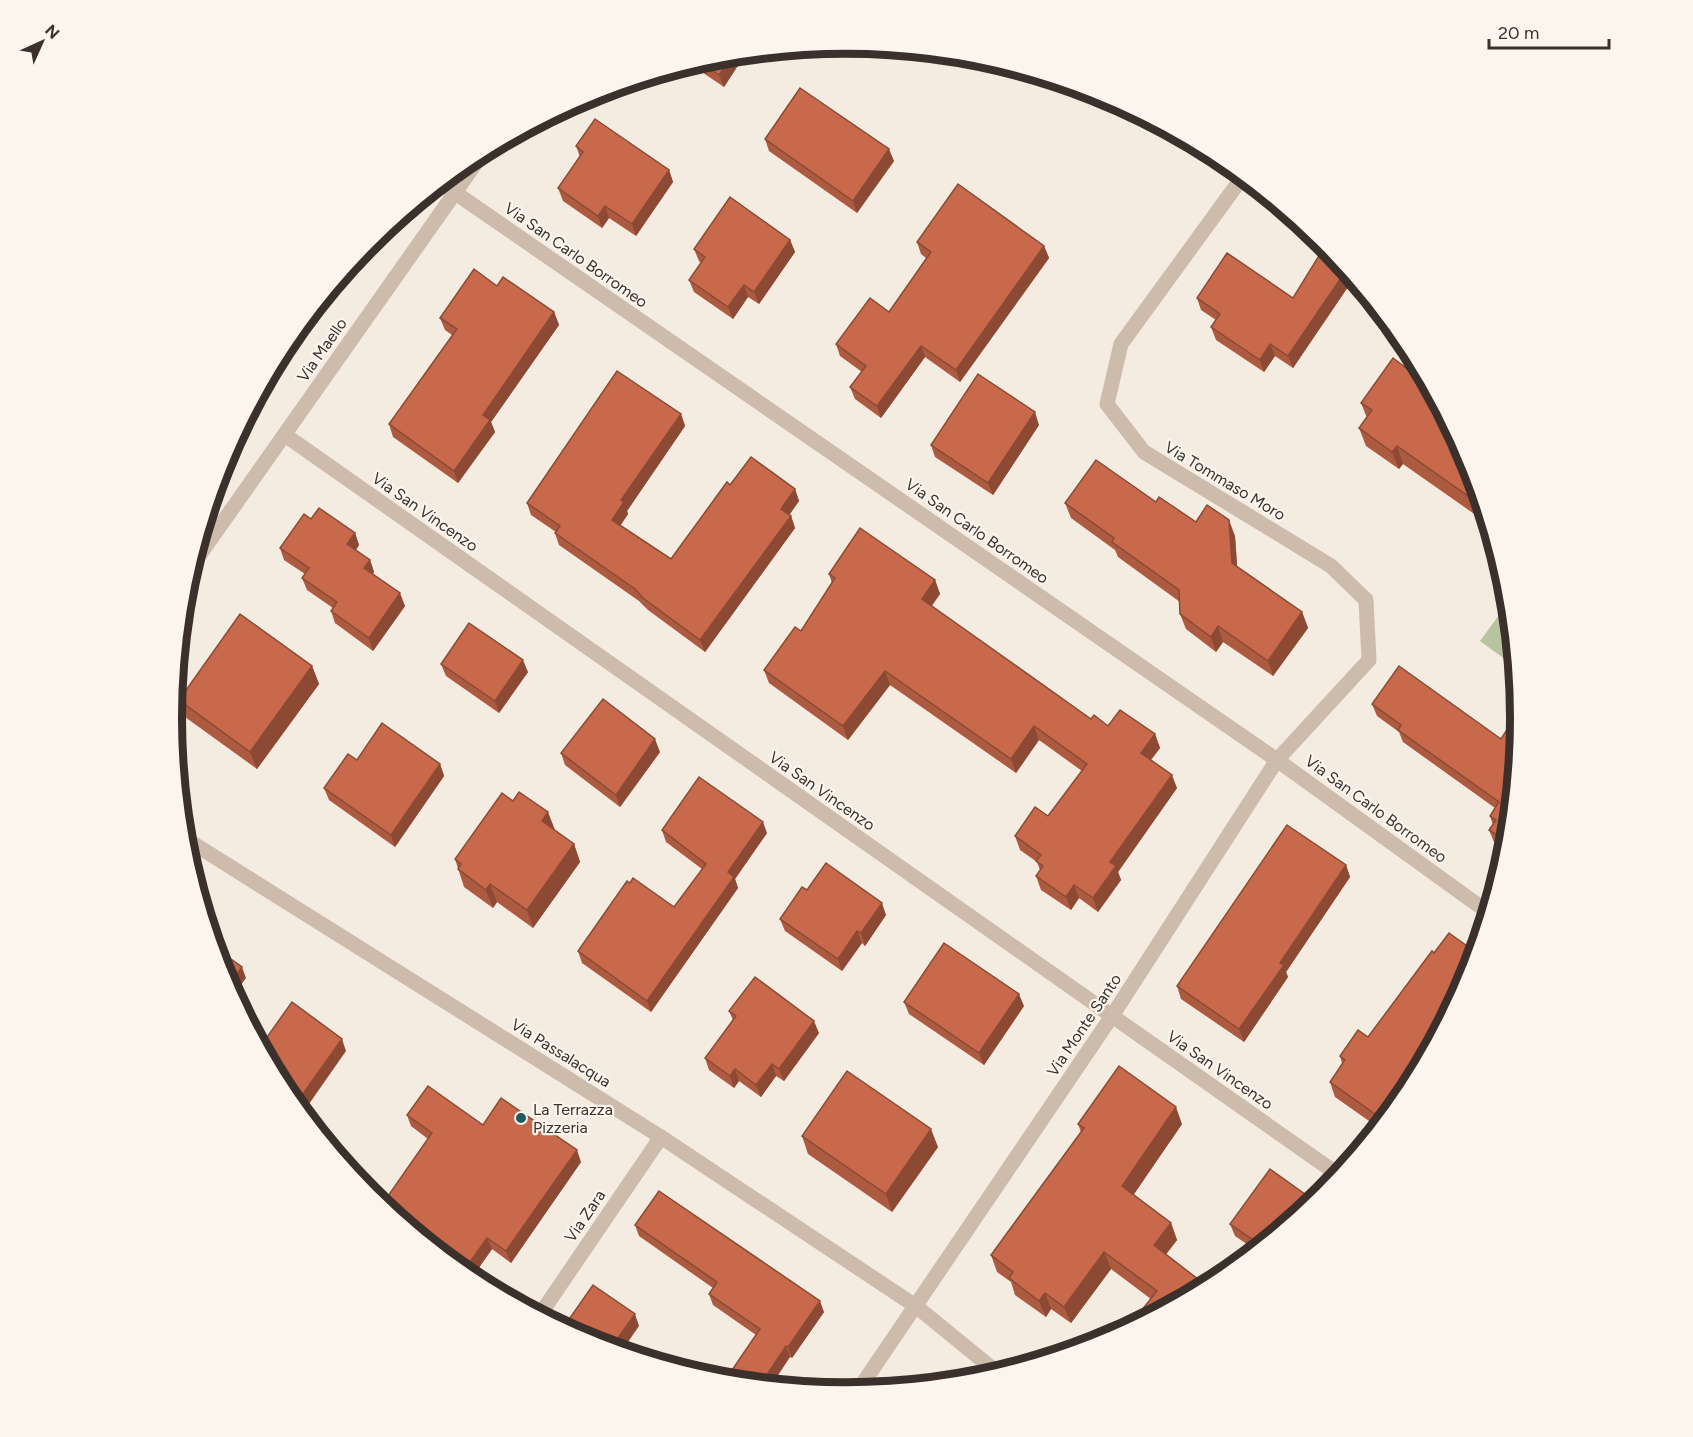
<svg xmlns="http://www.w3.org/2000/svg" width="1693" height="1437" viewBox="0 0 1693 1437" font-family="Figtree,sans-serif">
<style>
.green{fill:#b8c4a0}
.lines{fill:none;stroke-linecap:round;stroke-linejoin:round}
.minor{stroke:#cdbbac;stroke-width:15}
.wall{fill:#ac5a40}
.shaded-wall{fill:#8c4a34}
.building{fill:#c8694b;stroke:#8c4a34;stroke-width:1.5}
.poi-dot{fill:#1f5a5e;stroke:#fbf5ee;stroke-width:2}
.labels{text-anchor:middle;dominant-baseline:central;stroke-width:4.5;stroke-linejoin:round;paint-order:stroke}
.street-label{font-size:16px;fill:#3b302b;stroke:#fbf5ee}
.poi-label{font-size:16px;fill:#3b302b;stroke:#fbf5ee;text-anchor:start}
.rim{fill:none;stroke:#3b302b;stroke-width:8}
</style>
<rect width="100%" height="100%" fill="#f4ebe1"/>
<path class="green" d="M 1510,600 L 1517,668 L 1480,641 Z"/>
<g class="lines">
<g class="minor">
<path d="M 441,183 L 1277,760 L 1489,913"/>
<path d="M 285,435 L 1340,1176"/>
<path d="M 189,570 L 485,150"/>
<path d="M 183,837 L 661,1137 L 917,1307 L 999,1374"/>
<path d="M 539,1316 L 661,1137"/>
<path d="M 857,1392 L 1112,1016 L 1277,760 L 1369,660 L 1366,600 L 1331,566 L 1144,452 L 1107,404 L 1121,344 L 1244,175"/>
</g>
</g>
<g class="wall">
<path d="M 746,53 L 724,87 L 690,64 L 715,56 Z"/>
<path d="M 765,139 L 894,161 L 857,213 L 769,151 Z"/>
<path d="M 576,146 L 669,170 L 673,182 L 636,236 L 609,218 L 602,228 L 563,201 L 558,188 L 580,157 Z"/>
<path d="M 1271,198 L 1324,241 L 1354,278 L 1293,368 L 1275,356 L 1264,372 L 1216,340 L 1211,327 L 1216,320 L 1201,310 L 1197,298 L 1293,298 L 1322,251 L 1320,245 L 1274,213 L 1270,201 Z"/>
<path d="M 790,240 L 795,252 L 759,304 L 748,297 L 733,319 L 694,292 L 689,280 L 701,263 L 699,261 L 694,249 Z"/>
<path d="M 917,242 L 1044,246 L 1049,258 L 960,382 L 925,357 L 881,418 L 855,399 L 850,387 L 862,372 L 840,356 L 836,344 L 889,312 L 926,258 L 921,254 Z"/>
<path d="M 497,286 L 554,312 L 559,325 L 491,422 L 495,432 L 458,483 L 393,437 L 389,424 L 452,335 L 445,330 L 440,318 Z"/>
<path d="M 1361,403 L 1470,461 L 1490,525 L 1403,464 L 1399,469 L 1366,446 L 1359,428 L 1367,418 Z"/>
<path d="M 681,414 L 685,426 L 627,511 L 628,514 L 620,526 L 671,559 L 730,485 L 795,489 L 799,501 L 789,515 L 791,516 L 795,528 L 705,652 L 648,610 L 639,601 L 559,545 L 555,533 L 556,532 L 531,515 L 527,503 Z"/>
<path d="M 1039,425 L 993,495 L 935,457 L 931,445 Z"/>
<path d="M 1156,502 L 1196,522 L 1235,536 L 1237,567 L 1302,612 L 1308,628 L 1273,676 L 1223,642 L 1216,652 L 1186,629 L 1180,614 L 1180,602 L 1118,557 L 1115,550 L 1071,518 L 1065,503 Z"/>
<path d="M 311,519 L 355,533 L 359,545 L 356,550 L 370,560 L 374,572 L 373,574 L 405,606 L 373,651 L 335,623 L 331,611 L 333,608 L 307,590 L 302,578 L 305,574 L 284,560 L 280,548 Z"/>
<path d="M 829,574 L 935,580 L 940,594 L 931,606 L 1091,719 L 1108,726 L 1155,734 L 1160,748 L 1151,760 L 1177,788 L 1118,872 L 1121,880 L 1098,912 L 1079,898 L 1071,910 L 1041,890 L 1036,876 L 1040,870 L 1037,862 L 1020,850 L 1015,836 L 1048,816 L 1082,771 L 1039,740 L 1016,773 L 890,685 L 848,740 L 769,683 L 764,670 L 801,631 L 832,583 Z"/>
<path d="M 441,664 L 528,672 L 499,713 L 446,676 Z"/>
<path d="M 312,666 L 319,684 L 257,769 L 185,717 L 179,700 Z"/>
<path d="M 1372,704 L 1501,739 L 1521,728 L 1508,852 L 1494,842 L 1489,830 L 1493,825 L 1490,816 L 1495,808 L 1403,742 L 1399,732 L 1377,716 Z"/>
<path d="M 660,752 L 620,807 L 565,765 L 561,753 Z"/>
<path d="M 440,764 L 444,776 L 395,847 L 329,800 L 324,788 Z"/>
<path d="M 555,830 L 574,844 L 580,862 L 533,928 L 497,902 L 493,908 L 464,887 L 455,859 Z"/>
<path d="M 662,830 L 767,833 L 735,879 L 738,888 L 651,1012 L 582,963 L 578,951 L 674,907 L 702,869 L 666,842 Z"/>
<path d="M 1346,865 L 1350,877 L 1286,972 L 1288,977 L 1244,1042 L 1181,999 L 1177,986 Z"/>
<path d="M 807,890 L 886,915 L 865,946 L 862,943 L 842,971 L 785,931 L 780,919 Z"/>
<path d="M 904,1002 L 1024,1006 L 984,1065 L 909,1014 Z"/>
<path d="M 729,1011 L 819,1033 L 784,1081 L 776,1076 L 761,1097 L 739,1081 L 734,1088 L 709,1070 L 705,1058 L 733,1020 Z"/>
<path d="M 1340,1056 L 1408,1094 L 1379,1128 L 1335,1097 L 1330,1082 L 1342,1063 Z"/>
<path d="M 407,1115 L 483,1125 L 581,1162 L 511,1263 L 492,1249 L 471,1279 L 381,1206 L 428,1139 L 411,1126 Z"/>
<path d="M 1078,1124 L 1182,1124 L 1133,1195 L 1171,1223 L 1177,1240 L 1166,1254 L 1208,1287 L 1151,1299 L 1111,1269 L 1071,1323 L 1051,1309 L 1046,1317 L 1015,1295 L 1011,1282 L 997,1272 L 991,1255 L 1081,1132 Z"/>
<path d="M 802,1136 L 938,1147 L 892,1212 L 808,1154 Z"/>
<path d="M 1316,1202 L 1257,1251 L 1235,1236 L 1230,1224 Z"/>
<path d="M 635,1225 L 824,1312 L 792,1358 L 790,1357 L 726,1379 L 756,1335 L 713,1305 L 709,1294 L 713,1288 L 639,1236 Z"/>
</g>
<g class="shaded-wall">
<path d="M 746,53 L 724,87 L 719,75 L 733,55 Z"/>
<path d="M 889,149 L 894,161 L 857,213 L 853,201 Z"/>
<path d="M 669,170 L 673,182 L 636,236 L 632,224 Z"/>
<path d="M 605,206 L 609,218 L 602,228 L 598,216 Z"/>
<path d="M 790,240 L 795,252 L 759,304 L 754,292 Z"/>
<path d="M 1044,246 L 1049,258 L 960,382 L 956,370 Z"/>
<path d="M 1347,269 L 1354,278 L 1293,368 L 1288,356 Z"/>
<path d="M 744,285 L 748,297 L 733,319 L 728,307 Z"/>
<path d="M 554,312 L 559,325 L 491,422 L 495,432 L 458,483 L 454,471 L 483,415 Z"/>
<path d="M 1270,344 L 1275,356 L 1264,372 L 1260,360 Z"/>
<path d="M 921,346 L 925,357 L 881,418 L 877,406 Z"/>
<path d="M 1035,412 L 1039,425 L 993,495 L 988,483 Z"/>
<path d="M 681,414 L 685,426 L 627,511 L 628,514 L 616,532 L 612,520 L 621,500 Z"/>
<path d="M 1397,446 L 1403,464 L 1399,469 L 1392,452 Z"/>
<path d="M 795,489 L 799,501 L 785,521 L 781,509 Z"/>
<path d="M 791,516 L 795,528 L 705,652 L 700,640 Z"/>
<path d="M 1229,520 L 1235,536 L 1238,579 L 1232,563 Z"/>
<path d="M 355,533 L 359,545 L 352,556 L 347,544 Z"/>
<path d="M 370,560 L 374,572 L 368,580 L 364,568 Z"/>
<path d="M 935,580 L 940,594 L 927,613 L 922,599 Z"/>
<path d="M 400,593 L 405,606 L 373,651 L 369,638 Z"/>
<path d="M 1302,612 L 1308,628 L 1273,676 L 1268,661 Z"/>
<path d="M 1218,626 L 1223,642 L 1216,652 L 1211,637 Z"/>
<path d="M 523,660 L 528,672 L 499,713 L 495,701 Z"/>
<path d="M 312,666 L 319,684 L 257,769 L 250,752 Z"/>
<path d="M 885,671 L 890,685 L 848,740 L 843,726 Z"/>
<path d="M 1034,726 L 1039,740 L 1016,773 L 1011,759 Z"/>
<path d="M 1155,734 L 1160,748 L 1146,766 L 1141,753 Z"/>
<path d="M 655,739 L 660,752 L 620,807 L 616,795 Z"/>
<path d="M 440,764 L 444,776 L 395,847 L 391,835 Z"/>
<path d="M 1172,775 L 1177,788 L 1118,872 L 1121,880 L 1098,912 L 1093,898 L 1110,862 Z"/>
<path d="M 548,812 L 555,830 L 542,821 Z"/>
<path d="M 763,822 L 767,833 L 735,879 L 738,888 L 651,1012 L 647,1001 L 728,872 Z"/>
<path d="M 574,844 L 580,862 L 533,928 L 527,910 Z"/>
<path d="M 1346,865 L 1350,877 L 1286,972 L 1288,977 L 1244,1042 L 1239,1029 L 1280,963 Z"/>
<path d="M 490,884 L 497,902 L 493,908 L 486,890 Z"/>
<path d="M 1074,885 L 1079,898 L 1071,910 L 1066,897 Z"/>
<path d="M 882,903 L 886,915 L 865,946 L 861,933 Z"/>
<path d="M 857,931 L 862,943 L 842,971 L 838,959 Z"/>
<path d="M 242,967 L 246,978 L 233,996 L 228,986 Z"/>
<path d="M 1019,994 L 1024,1006 L 984,1065 L 979,1053 Z"/>
<path d="M 814,1021 L 819,1033 L 784,1081 L 779,1069 Z"/>
<path d="M 342,1039 L 346,1051 L 302,1114 L 295,1105 Z"/>
<path d="M 772,1064 L 776,1076 L 761,1097 L 756,1085 Z"/>
<path d="M 735,1069 L 739,1081 L 734,1088 L 730,1076 Z"/>
<path d="M 1176,1107 L 1182,1124 L 1128,1203 L 1122,1186 Z"/>
<path d="M 931,1129 L 938,1147 L 892,1212 L 886,1194 Z"/>
<path d="M 577,1150 L 581,1162 L 511,1263 L 506,1251 Z"/>
<path d="M 1171,1223 L 1177,1240 L 1161,1261 L 1154,1245 Z"/>
<path d="M 487,1238 L 492,1249 L 471,1279 L 463,1272 Z"/>
<path d="M 1104,1252 L 1111,1269 L 1071,1323 L 1064,1307 Z"/>
<path d="M 1045,1293 L 1051,1309 L 1046,1317 L 1039,1301 Z"/>
<path d="M 820,1301 L 824,1312 L 792,1358 L 788,1347 Z"/>
<path d="M 635,1314 L 639,1326 L 621,1352 L 610,1349 Z"/>
<path d="M 786,1346 L 790,1357 L 771,1386 L 760,1385 Z"/>
</g>
<g class="building">
<path d="M 733,55 L 719,75 L 699,61 L 715,56 Z"/>
<path d="M 800,88 L 889,149 L 853,201 L 765,139 Z"/>
<path d="M 595,119 L 669,170 L 632,224 L 605,206 L 598,216 L 558,188 L 583,152 L 576,146 Z"/>
<path d="M 958,184 L 1044,246 L 956,370 L 921,346 L 877,406 L 850,387 L 866,366 L 836,344 L 870,298 L 889,312 L 931,252 L 917,242 Z"/>
<path d="M 730,197 L 790,240 L 754,292 L 744,285 L 728,307 L 689,280 L 705,257 L 694,249 Z"/>
<path d="M 1271,198 L 1305,226 L 1270,201 Z"/>
<path d="M 1320,238 L 1324,241 L 1347,269 L 1288,356 L 1270,344 L 1260,360 L 1211,327 L 1220,314 L 1197,298 L 1227,253 L 1293,298 L 1325,246 L 1318,241 Z"/>
<path d="M 474,269 L 497,286 L 503,277 L 554,312 L 483,415 L 490,420 L 454,471 L 389,424 L 457,329 L 440,318 Z"/>
<path d="M 1393,358 L 1430,386 L 1470,461 L 1485,508 L 1397,446 L 1392,452 L 1359,428 L 1372,410 L 1361,403 Z"/>
<path d="M 617,371 L 681,414 L 621,500 L 624,502 L 612,520 L 671,559 L 727,482 L 730,485 L 751,457 L 795,489 L 781,509 L 791,516 L 700,640 L 643,598 L 635,589 L 555,533 L 560,526 L 527,503 Z"/>
<path d="M 978,374 L 1035,412 L 988,483 L 931,445 Z"/>
<path d="M 1096,460 L 1156,502 L 1159,497 L 1196,522 L 1207,505 L 1229,520 L 1232,563 L 1302,612 L 1268,661 L 1218,626 L 1211,637 L 1180,614 L 1179,590 L 1112,542 L 1114,538 L 1065,503 Z"/>
<path d="M 319,508 L 355,533 L 347,544 L 370,560 L 364,568 L 400,593 L 369,638 L 331,611 L 337,602 L 302,578 L 309,568 L 280,548 L 304,514 L 311,519 Z"/>
<path d="M 860,528 L 935,580 L 922,599 L 1091,719 L 1094,715 L 1108,726 L 1120,710 L 1155,734 L 1141,753 L 1172,775 L 1110,862 L 1116,866 L 1093,898 L 1074,885 L 1066,897 L 1036,876 L 1043,866 L 1036,861 L 1041,855 L 1015,836 L 1035,807 L 1048,816 L 1087,764 L 1034,726 L 1011,759 L 885,671 L 843,726 L 764,670 L 795,627 L 801,631 L 835,578 L 829,574 Z"/>
<path d="M 240,614 L 312,666 L 250,752 L 179,700 Z"/>
<path d="M 469,623 L 523,660 L 495,701 L 441,664 Z"/>
<path d="M 1399,666 L 1501,739 L 1512,722 L 1521,728 L 1509,843 L 1489,830 L 1496,820 L 1490,816 L 1499,802 L 1398,730 L 1401,725 L 1372,704 Z"/>
<path d="M 603,699 L 655,739 L 616,795 L 561,753 Z"/>
<path d="M 382,723 L 440,764 L 391,835 L 324,788 L 348,754 L 357,760 Z"/>
<path d="M 699,777 L 763,822 L 728,872 L 734,877 L 647,1001 L 578,951 L 627,881 L 630,883 L 633,878 L 674,907 L 706,864 L 662,830 Z"/>
<path d="M 519,792 L 548,812 L 542,821 L 574,844 L 527,910 L 490,884 L 486,890 L 458,869 L 461,864 L 455,859 L 502,793 L 513,801 Z"/>
<path d="M 1287,825 L 1346,865 L 1280,963 L 1284,965 L 1239,1029 L 1177,986 Z"/>
<path d="M 826,863 L 882,903 L 861,933 L 857,931 L 838,959 L 780,919 L 802,887 L 807,890 Z"/>
<path d="M 1449,933 L 1477,953 L 1470,977 L 1408,1094 L 1385,1121 L 1330,1082 L 1345,1060 L 1340,1056 L 1358,1030 L 1368,1037 L 1432,951 L 1434,953 Z"/>
<path d="M 944,943 L 1019,994 L 979,1053 L 904,1002 Z"/>
<path d="M 214,947 L 242,967 L 228,986 L 223,976 Z"/>
<path d="M 755,977 L 814,1021 L 779,1069 L 772,1064 L 756,1085 L 735,1069 L 730,1076 L 705,1058 L 736,1016 L 729,1011 Z"/>
<path d="M 292,1002 L 342,1039 L 295,1105 L 285,1093 L 260,1047 Z"/>
<path d="M 1119,1066 L 1176,1107 L 1122,1186 L 1171,1223 L 1154,1245 L 1208,1287 L 1125,1331 L 1157,1291 L 1104,1252 L 1064,1307 L 1045,1293 L 1039,1301 L 1009,1278 L 1013,1272 L 991,1255 L 1084,1128 L 1078,1124 Z"/>
<path d="M 847,1071 L 931,1129 L 886,1194 L 802,1136 Z"/>
<path d="M 428,1086 L 483,1125 L 501,1098 L 577,1150 L 506,1251 L 487,1238 L 463,1272 L 381,1206 L 432,1133 L 407,1115 Z"/>
<path d="M 1270,1169 L 1316,1202 L 1262,1246 L 1230,1224 Z"/>
<path d="M 659,1191 L 820,1301 L 788,1347 L 786,1346 L 760,1385 L 714,1380 L 708,1378 L 713,1370 L 726,1379 L 760,1329 L 709,1294 L 717,1282 L 635,1225 Z"/>
<path d="M 593,1285 L 635,1314 L 610,1349 L 588,1342 L 563,1328 Z"/>
</g>
<circle class="poi-dot" cx="521" cy="1118" r="6"/>
<g class="labels">
<g class="street-label">
<text transform="translate(576 255) rotate(35)">Via San Carlo Borromeo</text>
<text transform="translate(322 350) rotate(-55)">Via Maello</text>
<text transform="translate(1225 481) rotate(31)">Via Tommaso Moro</text>
<text transform="translate(425 512) rotate(35)">Via San Vincenzo</text>
<text transform="translate(977 531) rotate(35)">Via San Carlo Borromeo</text>
<text transform="translate(822 791) rotate(35)">Via San Vincenzo</text>
<text transform="translate(1376 809) rotate(36)">Via San Carlo Borromeo</text>
<text transform="translate(1084 1025) rotate(-56)">Via Monte Santo</text>
<text transform="translate(561 1053) rotate(32)">Via Passalacqua</text>
<text transform="translate(1220 1070) rotate(35)">Via San Vincenzo</text>
<text transform="translate(585 1216) rotate(-56)">Via Zara</text>
</g>
<g class="poi-label">
<text x="533" y="1109">La Terrazza<tspan x="533" dy="18">Pizzeria</tspan></text>
</g>
</g>
<path d="M0 0H1693V1437H0ZM182 718a664 664 0 1 1 1328 0a664 664 0 1 1-1328 0Z" fill="#fbf5ee" fill-rule="evenodd"/>
<path class="rim" d="M182 718a664 664 0 1 1 1328 0a664 664 0 1 1-1328 0Z"/>
<g transform="translate(42 42) rotate(45)" stroke="#fbf5ee" stroke-width="4.5" paint-order="stroke">
<path d="M0-4.5L10 22L0 15L-10 22Z" fill="#3b302b"/>
<text y="-9" font-size="16" font-weight="bold" text-anchor="middle" fill="#3b302b">N</text>
</g>
<path d="M1489 39v9h120v-9" fill="none" stroke="#3b302b" stroke-width="3"/>
<text x="1498" y="39" font-size="18" fill="#3b302b" stroke="#fbf5ee" stroke-width="4.5" paint-order="stroke">20 m</text>
</svg>
